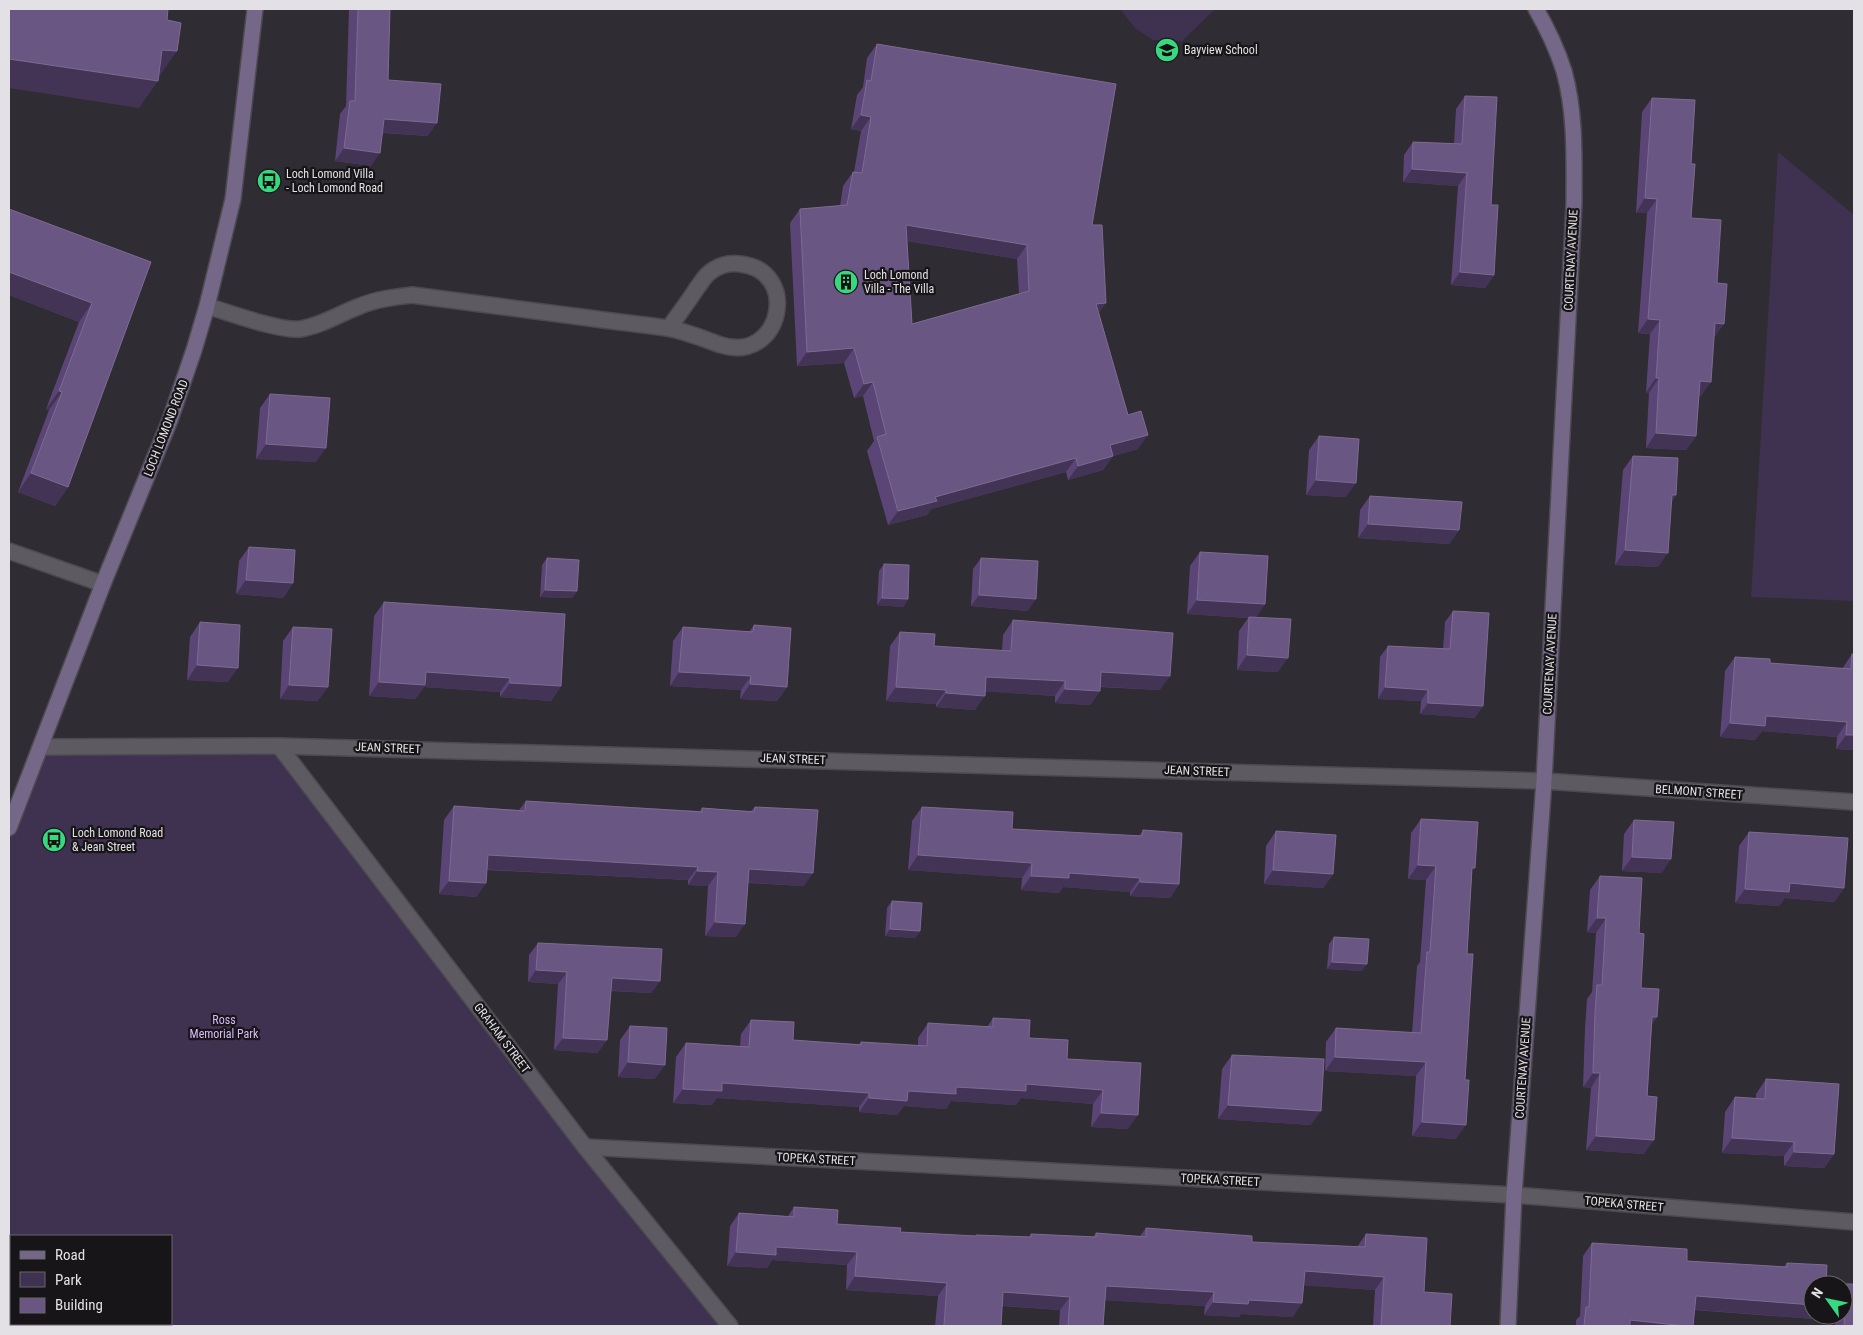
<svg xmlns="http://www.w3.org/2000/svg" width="1863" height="1335" viewBox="0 0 1863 1335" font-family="'Roboto Condensed',sans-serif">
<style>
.green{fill:#3f3150}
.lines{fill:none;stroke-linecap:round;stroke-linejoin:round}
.street-casing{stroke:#4c4a50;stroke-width:18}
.secondary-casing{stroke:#4c4a50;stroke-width:18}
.street{stroke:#5d5a62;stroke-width:15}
.secondary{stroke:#756788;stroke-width:15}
.wall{fill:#5b4576;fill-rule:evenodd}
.shaded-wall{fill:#433456}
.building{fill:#6a5682;stroke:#7d6b92;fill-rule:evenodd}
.labels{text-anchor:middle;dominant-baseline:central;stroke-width:4.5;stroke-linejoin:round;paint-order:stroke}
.poi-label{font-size:12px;fill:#e3e1e5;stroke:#171518;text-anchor:start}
.street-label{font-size:12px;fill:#e3e1e5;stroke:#171518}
.park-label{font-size:12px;fill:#d7bbfd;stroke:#171518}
</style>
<rect width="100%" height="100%" fill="#2f2c33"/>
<g class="green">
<path d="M 1120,9 L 1215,9 L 1182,41 L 1153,40 L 1135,28 Z"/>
<path d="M 1778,152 L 1854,215 L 1854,601 L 1751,597 Z"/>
<path d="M 279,746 L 730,1326 L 69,1326 L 62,1324 L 171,1324 L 171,1236 L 11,1236 L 11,1307 L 9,1306 L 9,829 L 41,747 Z"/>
</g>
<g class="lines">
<g class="street-casing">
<g id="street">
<path d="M 207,306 C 230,313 279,331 300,329 C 321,326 341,313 360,306 C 377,299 395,297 412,295 C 471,303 530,310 589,318 C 615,322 641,324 667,328 C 685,331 704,339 721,345 C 782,364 801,270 740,264 C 729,262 717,266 709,273 C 704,277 701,283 697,288 C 688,302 678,315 669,328"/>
<path d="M 9,551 L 103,584"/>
<path d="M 279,746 L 585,1147 L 730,1326"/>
<path d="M 41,747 L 279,746 L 1544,781 L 1854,802"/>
<path d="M 585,1147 L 1514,1195 L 1854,1222"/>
</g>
</g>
<g class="secondary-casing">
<g id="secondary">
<path d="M 9,828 L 103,584 L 170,420 L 194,350 L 207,306 L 233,199 L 255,9"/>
<path d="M 1508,1326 L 1514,1195 L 1544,781 L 1574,204 C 1574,161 1576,114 1564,71 C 1557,49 1547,28 1536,9"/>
</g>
</g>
<use href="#street" class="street"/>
<use href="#secondary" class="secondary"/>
</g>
<g class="wall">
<path d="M 349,9 L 390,9 L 388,80 L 428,136 L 383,133 L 371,166 L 335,161 L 340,114 L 346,106 Z"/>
<path d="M 877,44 L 1092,225 L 1099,313 L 1138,449 L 1113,456 L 1103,470 L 1068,480 L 1066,472 L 931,509 L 927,515 L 888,525 L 867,451 L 874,441 L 863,396 L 854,398 L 844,363 L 797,366 L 790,223 L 800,209 L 840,206 L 843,186 L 853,172 L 854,172 L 861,131 L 851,129 L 857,95 L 863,87 L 867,58 ZM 907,241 L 1017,259 L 1019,294 L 912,324 Z"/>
<path d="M 1465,96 L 1491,205 L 1494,275 L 1485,288 L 1451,285 L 1458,186 L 1403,182 L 1404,155 L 1413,142 L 1454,144 L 1456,109 Z"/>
<path d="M 1652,98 L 1691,164 L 1691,218 L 1714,338 L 1701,396 L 1699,396 L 1696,436 L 1686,450 L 1646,448 L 1649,393 L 1646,392 L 1650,334 L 1638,333 L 1647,213 L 1636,213 L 1642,112 Z"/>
<path d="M 151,262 L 68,487 L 55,506 L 18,492 L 49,410 L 46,409 L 79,322 L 9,295 Z"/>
<path d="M 270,394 L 316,462 L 256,459 L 260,408 Z"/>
<path d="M 1319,436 L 1346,497 L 1306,495 L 1309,450 Z"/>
<path d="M 1633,456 L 1676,495 L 1671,503 L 1658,567 L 1615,565 L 1623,470 Z"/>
<path d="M 1370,496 L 1459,530 L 1449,544 L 1358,538 L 1360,510 Z"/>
<path d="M 249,547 L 293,583 L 283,598 L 236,594 L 239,561 Z"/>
<path d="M 1200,552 L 1265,604 L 1256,617 L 1278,672 L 1237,670 L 1239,631 L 1248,618 L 1187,614 L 1190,566 Z"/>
<path d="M 547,558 L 577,591 L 572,598 L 540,597 L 542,565 Z"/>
<path d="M 981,558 L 1028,611 L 971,606 L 973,569 Z"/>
<path d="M 884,564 L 908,599 L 903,607 L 877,605 L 879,571 Z"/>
<path d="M 384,602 L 561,686 L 551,701 L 500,697 L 500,692 L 424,687 L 415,699 L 369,696 L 374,616 Z"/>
<path d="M 1453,611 L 1475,718 L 1420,714 L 1421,701 L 1378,699 L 1380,657 L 1388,646 L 1443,649 L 1445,622 Z"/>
<path d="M 1013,620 L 1160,690 L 1100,687 L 1100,691 L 1090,705 L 1055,703 L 1055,696 L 985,691 L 975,710 L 936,707 L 936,704 L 886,701 L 890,646 L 900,632 L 934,646 L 1002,651 L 1003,635 Z"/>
<path d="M 200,622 L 228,682 L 187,680 L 190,637 Z"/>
<path d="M 754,625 L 787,687 L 777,701 L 740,699 L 741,690 L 670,686 L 673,641 L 683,627 L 749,632 Z"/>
<path d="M 293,627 L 318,701 L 280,699 L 283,641 Z"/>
<path d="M 1852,654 L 1854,750 L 1836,749 L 1837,737 L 1762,731 L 1755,740 L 1720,737 L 1725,671 L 1735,657 L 1770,663 L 1842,669 Z"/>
<path d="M 526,801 L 700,811 L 702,808 L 751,811 L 755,807 L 804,886 L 748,883 L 736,937 L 705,936 L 708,886 L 688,885 L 688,880 L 487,870 L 486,883 L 476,897 L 439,894 L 444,820 L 454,806 L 519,810 Z"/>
<path d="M 922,807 L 1012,829 L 1139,836 L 1143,830 L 1179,884 L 1170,898 L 1130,896 L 1130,892 L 1063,887 L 1059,893 L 1021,890 L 1022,878 L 908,870 L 912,821 Z"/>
<path d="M 1421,819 L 1472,872 L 1456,1139 L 1412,1136 L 1416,1076 L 1325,1071 L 1326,1042 L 1336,1028 L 1412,1033 L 1417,966 L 1420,962 L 1426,880 L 1408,879 L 1411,833 Z"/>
<path d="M 1634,820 L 1662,873 L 1622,871 L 1624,834 Z"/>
<path d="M 1276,831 L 1333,874 L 1323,888 L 1264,884 L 1266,846 Z"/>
<path d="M 1749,832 L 1844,888 L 1834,902 L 1785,898 L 1779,906 L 1735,903 L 1739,846 Z"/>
<path d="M 1600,876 L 1639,933 L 1641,988 L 1657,1017 L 1652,1024 L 1644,1154 L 1586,1150 L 1591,1088 L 1583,1087 L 1585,1028 L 1587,999 L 1592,992 L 1596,933 L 1587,932 L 1590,890 Z"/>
<path d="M 892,901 L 920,931 L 915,938 L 885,936 L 887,908 Z"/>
<path d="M 1854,915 L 1854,935 L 1853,935 Z"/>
<path d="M 1334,937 L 1362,971 L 1327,969 L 1329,944 Z"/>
<path d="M 538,943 L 660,981 L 651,993 L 611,991 L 598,1053 L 554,1050 L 558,984 L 528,982 L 529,955 Z"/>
<path d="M 993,1018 L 1067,1059 L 1141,1063 L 1128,1129 L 1091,1127 L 1093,1104 L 1021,1098 L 1016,1105 L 951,1101 L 946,1109 L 904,1106 L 897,1115 L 859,1112 L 859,1107 L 717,1098 L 712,1105 L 673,1103 L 676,1057 L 686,1043 L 740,1046 L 741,1034 L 751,1020 L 793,1040 L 859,1044 L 861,1042 L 918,1046 L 918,1038 L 928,1023 L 987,1027 Z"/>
<path d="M 630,1026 L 655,1079 L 618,1077 L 620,1040 Z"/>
<path d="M 1232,1055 L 1311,1125 L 1218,1119 L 1222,1069 Z"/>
<path d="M 1766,1079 L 1834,1154 L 1824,1168 L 1784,1166 L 1784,1156 L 1722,1153 L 1725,1112 L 1735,1097 L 1756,1099 L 1756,1094 Z"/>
<path d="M 794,1207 L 837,1224 L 900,1232 L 975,1236 L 976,1235 L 1029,1237 L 1031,1234 L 1093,1237 L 1096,1233 L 1140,1236 L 1146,1228 L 1252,1242 L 1357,1247 L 1366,1234 L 1424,1292 L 1450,1326 L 1373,1326 L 1375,1290 L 1304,1285 L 1293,1317 L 1241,1314 L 1239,1317 L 1204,1315 L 1205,1306 L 1105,1300 L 1103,1326 L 1059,1326 L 1060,1310 L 1002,1306 L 1001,1326 L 935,1326 L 938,1296 L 846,1290 L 847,1265 L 772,1260 L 767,1268 L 727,1266 L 730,1226 L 739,1213 L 788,1216 Z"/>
<path d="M 1592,1243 L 1687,1261 L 1784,1267 L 1787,1263 L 1815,1319 L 1694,1310 L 1693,1326 L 1576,1326 L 1576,1320 L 1580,1316 L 1583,1256 Z"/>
<path d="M 1846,1284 L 1854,1326 L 1835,1326 L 1835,1315 L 1843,1315 L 1843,1289 Z"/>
</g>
<g class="shaded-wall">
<path d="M 162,50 L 177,51 L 158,78 Z"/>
<path d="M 9,59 L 158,81 L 139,108 L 9,88 Z"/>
<path d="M 861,115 L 871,117 L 861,131 L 851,129 Z"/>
<path d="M 384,119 L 437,123 L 428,136 L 375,132 Z"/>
<path d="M 344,148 L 380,153 L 371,166 L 335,161 Z"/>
<path d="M 1412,169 L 1467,173 L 1458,186 L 1403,182 Z"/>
<path d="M 1645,198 L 1657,199 L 1647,213 L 1636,213 Z"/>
<path d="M 906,225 L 1027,245 L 1017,259 L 896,239 Z"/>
<path d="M 9,272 L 92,303 L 79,322 L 9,295 Z"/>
<path d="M 1460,272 L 1494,275 L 1485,288 L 1451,285 Z"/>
<path d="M 1106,303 L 1096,317 L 1096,304 Z"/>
<path d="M 1648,319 L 1660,320 L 1650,334 L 1638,333 Z"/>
<path d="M 1715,323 L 1724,324 L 1714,338 Z"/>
<path d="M 854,348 L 844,363 L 797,366 L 807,352 Z"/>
<path d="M 1656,378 L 1659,378 L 1649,393 L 1646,392 Z"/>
<path d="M 1700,381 L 1711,382 L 1701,396 L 1690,395 Z"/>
<path d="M 873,382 L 863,396 L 854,398 L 864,384 Z"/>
<path d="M 59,391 L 62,392 L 49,410 L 46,409 Z"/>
<path d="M 1656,433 L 1696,436 L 1686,450 L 1646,448 Z"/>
<path d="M 1148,435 L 1138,449 L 1100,460 L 1110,445 Z"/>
<path d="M 266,444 L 326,448 L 316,462 L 256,459 Z"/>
<path d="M 1113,456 L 1103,470 L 1068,480 L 1078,466 Z"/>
<path d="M 1076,458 L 1066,472 L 931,509 L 927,515 L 888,525 L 898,511 L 935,497 Z"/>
<path d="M 31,473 L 68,487 L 55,506 L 18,492 Z"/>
<path d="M 1316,480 L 1356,483 L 1346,497 L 1306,495 Z"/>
<path d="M 1672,495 L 1676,495 L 1666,510 Z"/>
<path d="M 1368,524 L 1459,530 L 1449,544 L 1358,538 Z"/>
<path d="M 1625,550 L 1668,553 L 1658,567 L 1615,565 Z"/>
<path d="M 246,580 L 293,583 L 283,598 L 236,594 Z"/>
<path d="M 545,590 L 577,591 L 572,598 L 540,597 Z"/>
<path d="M 979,595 L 1036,599 L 1028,611 L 971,606 Z"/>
<path d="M 882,598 L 908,599 L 903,607 L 877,605 Z"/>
<path d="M 1197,600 L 1265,604 L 1255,619 L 1249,617 L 1248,618 L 1187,614 Z"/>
<path d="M 1247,655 L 1288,658 L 1278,672 L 1237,670 Z"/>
<path d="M 197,665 L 238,668 L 228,682 L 187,680 Z"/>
<path d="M 426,672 L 510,678 L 500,692 L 424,687 L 415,699 L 369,696 L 379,682 Z"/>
<path d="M 679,672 L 751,676 L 741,690 L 670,686 Z"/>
<path d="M 1101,672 L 1170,676 L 1160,690 L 1091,686 Z"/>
<path d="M 986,677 L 1065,681 L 1055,696 L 976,691 Z"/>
<path d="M 510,683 L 561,686 L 551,701 L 500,697 Z"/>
<path d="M 750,684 L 787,687 L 777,701 L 740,699 Z"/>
<path d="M 289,685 L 328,687 L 318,701 L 280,699 Z"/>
<path d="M 896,687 L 946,690 L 936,704 L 886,701 Z"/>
<path d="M 1385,687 L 1428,690 L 1421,701 L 1378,699 Z"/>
<path d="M 1065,689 L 1100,691 L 1090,705 L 1055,703 Z"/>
<path d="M 946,693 L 985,696 L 975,710 L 936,707 Z"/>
<path d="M 1428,703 L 1483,706 L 1475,718 L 1420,714 Z"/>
<path d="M 1766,716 L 1847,722 L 1837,737 L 1762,731 L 1755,740 L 1720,737 L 1730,723 Z"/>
<path d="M 1846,735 L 1854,735 L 1854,750 L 1836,749 Z"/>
<path d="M 488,855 L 698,867 L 688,880 L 478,869 Z"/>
<path d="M 918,855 L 1032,863 L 1022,878 L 908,870 Z"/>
<path d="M 1632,857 L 1671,859 L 1662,873 L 1622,871 Z"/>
<path d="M 1418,865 L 1436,866 L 1426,880 L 1408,879 Z"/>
<path d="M 749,869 L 813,873 L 804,886 L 740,882 Z"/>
<path d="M 1273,870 L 1333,874 L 1323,888 L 1264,884 Z"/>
<path d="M 697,871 L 718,872 L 708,886 L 688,885 Z"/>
<path d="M 1069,873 L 1140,878 L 1130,892 L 1063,887 L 1059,893 L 1021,890 L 1031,876 Z"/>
<path d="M 449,881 L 486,883 L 476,897 L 439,894 Z"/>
<path d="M 1140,882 L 1179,884 L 1170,898 L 1130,896 Z"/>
<path d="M 1790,883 L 1844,888 L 1834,902 L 1785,898 L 1779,906 L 1735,903 L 1745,889 Z"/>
<path d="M 1597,918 L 1606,918 L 1596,933 L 1587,932 Z"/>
<path d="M 715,922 L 745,924 L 736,937 L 705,936 Z"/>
<path d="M 890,929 L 920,931 L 915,938 L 885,936 Z"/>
<path d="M 1332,962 L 1367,964 L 1362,971 L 1327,969 Z"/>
<path d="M 536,970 L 567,972 L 558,984 L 528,982 Z"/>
<path d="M 612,978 L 660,981 L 651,993 L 603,990 Z"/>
<path d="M 1652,1017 L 1657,1017 L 1647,1032 Z"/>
<path d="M 563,1038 L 607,1040 L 598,1053 L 554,1050 Z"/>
<path d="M 1335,1057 L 1426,1062 L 1416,1076 L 1325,1071 Z"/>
<path d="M 628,1062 L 665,1065 L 655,1079 L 618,1077 Z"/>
<path d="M 1593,1073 L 1600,1073 L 1591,1088 L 1583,1087 Z"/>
<path d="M 722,1083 L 869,1093 L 859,1107 L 717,1098 L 712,1105 L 673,1103 L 683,1089 Z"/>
<path d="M 1026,1084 L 1103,1090 L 1093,1104 L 1021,1098 L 1016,1105 L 951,1101 L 946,1109 L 904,1106 L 897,1115 L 859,1112 L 869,1098 L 908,1091 L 956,1087 Z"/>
<path d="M 1228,1105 L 1321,1111 L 1311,1125 L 1218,1119 Z"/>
<path d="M 1101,1113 L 1138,1115 L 1128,1129 L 1091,1127 Z"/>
<path d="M 1422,1122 L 1466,1125 L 1456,1139 L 1412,1136 Z"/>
<path d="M 1596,1136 L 1654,1140 L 1644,1154 L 1586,1150 Z"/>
<path d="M 1732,1138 L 1794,1142 L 1784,1156 L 1722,1153 Z"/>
<path d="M 1794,1152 L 1834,1154 L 1824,1168 L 1784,1166 Z"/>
<path d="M 776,1247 L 857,1252 L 847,1265 L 772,1260 L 767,1268 L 727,1266 L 736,1252 Z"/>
<path d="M 1305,1271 L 1384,1277 L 1375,1290 L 1295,1285 Z"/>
<path d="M 855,1276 L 947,1283 L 938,1296 L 846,1290 Z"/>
<path d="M 1106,1286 L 1214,1292 L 1205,1306 L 1096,1300 Z"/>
<path d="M 1003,1292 L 1070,1297 L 1060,1310 L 993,1305 Z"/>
<path d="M 1696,1296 L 1813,1305 L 1813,1315 L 1818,1315 L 1815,1319 L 1686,1309 Z"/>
<path d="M 1249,1300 L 1302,1303 L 1293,1317 L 1241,1314 L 1239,1317 L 1204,1315 L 1213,1302 Z"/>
<path d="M 1630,1320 L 1685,1326 L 1626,1326 Z"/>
</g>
<g class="building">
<path d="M 9,9 L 168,9 L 167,20 L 181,23 L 177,51 L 162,50 L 158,81 L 9,59 Z"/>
<path d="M 358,9 L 390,9 L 388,80 L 441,84 L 437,123 L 384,119 L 380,153 L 344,148 L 350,101 L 355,101 Z"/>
<path d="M 877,44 L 1116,84 L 1092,225 L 1102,225 L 1106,303 L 1096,304 L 1128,415 L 1141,411 L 1148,435 L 1110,445 L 1113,456 L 1078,466 L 1076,458 L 935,497 L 937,501 L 898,511 L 877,437 L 886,434 L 873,382 L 864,384 L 854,348 L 807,352 L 800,209 L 847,205 L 853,172 L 862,173 L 871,117 L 861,115 L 867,80 L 871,81 ZM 906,225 L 1027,245 L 1029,291 L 912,324 Z"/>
<path d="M 1465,96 L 1497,97 L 1491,205 L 1498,205 L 1494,275 L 1460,272 L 1467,173 L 1412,169 L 1413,142 L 1462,144 Z"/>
<path d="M 1652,98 L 1695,100 L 1691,164 L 1695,164 L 1691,218 L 1721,220 L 1717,283 L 1727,284 L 1724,324 L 1715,323 L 1711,382 L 1700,381 L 1696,436 L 1656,433 L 1659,378 L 1656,378 L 1660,320 L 1648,319 L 1657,199 L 1645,198 Z"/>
<path d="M 9,209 L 151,262 L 68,487 L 31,473 L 62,392 L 59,391 L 92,303 L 9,272 Z"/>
<path d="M 270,394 L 330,398 L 326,448 L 266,444 Z"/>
<path d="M 1319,436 L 1359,439 L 1356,483 L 1316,480 Z"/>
<path d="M 1633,456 L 1678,458 L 1676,495 L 1672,495 L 1668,553 L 1625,550 Z"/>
<path d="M 1370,496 L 1462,502 L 1459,530 L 1368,524 Z"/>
<path d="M 249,547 L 295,550 L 293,583 L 246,580 Z"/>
<path d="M 1200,552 L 1268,556 L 1265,604 L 1197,600 Z"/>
<path d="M 547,558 L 579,560 L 577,591 L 545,590 Z"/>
<path d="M 981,558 L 1038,561 L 1036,599 L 979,595 Z"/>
<path d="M 884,564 L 909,565 L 908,599 L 882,598 Z"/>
<path d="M 384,602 L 565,614 L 561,686 L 510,683 L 510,678 L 426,672 L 425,685 L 379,682 Z"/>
<path d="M 1453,611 L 1489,613 L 1483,706 L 1428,703 L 1428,690 L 1385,687 L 1388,646 L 1450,649 Z"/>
<path d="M 1249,617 L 1291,619 L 1288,658 L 1247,655 Z"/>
<path d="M 1013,620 L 1173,633 L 1170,676 L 1101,672 L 1100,691 L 1065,689 L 1065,681 L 986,677 L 985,696 L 946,693 L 946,690 L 896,687 L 900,632 L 935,634 L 934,646 L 1011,651 Z"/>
<path d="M 200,622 L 240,625 L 238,668 L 197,665 Z"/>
<path d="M 754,625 L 791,628 L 787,687 L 750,684 L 751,676 L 679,672 L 683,627 L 753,632 Z"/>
<path d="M 293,627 L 332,629 L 328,687 L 289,685 Z"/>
<path d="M 1852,654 L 1854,654 L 1854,735 L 1846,735 L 1847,722 L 1766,716 L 1765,726 L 1730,723 L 1735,657 L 1770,659 L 1770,663 L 1851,669 Z"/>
<path d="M 526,801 L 702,812 L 702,808 L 754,812 L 755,807 L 818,810 L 813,873 L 749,869 L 745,924 L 715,922 L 718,872 L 697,871 L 698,867 L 488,855 L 486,883 L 449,881 L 454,806 L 525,811 Z"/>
<path d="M 922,807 L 1013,812 L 1012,829 L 1142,836 L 1143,830 L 1182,833 L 1179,884 L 1140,882 L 1140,878 L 1069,873 L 1069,878 L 1031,876 L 1032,863 L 918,855 Z"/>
<path d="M 1421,819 L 1478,822 L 1475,868 L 1472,868 L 1467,954 L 1473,954 L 1465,1080 L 1469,1080 L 1466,1125 L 1422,1122 L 1426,1062 L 1335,1057 L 1336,1028 L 1421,1033 L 1427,952 L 1430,952 L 1436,866 L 1418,865 Z"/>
<path d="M 1634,820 L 1674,822 L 1671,859 L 1632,857 Z"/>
<path d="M 1276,831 L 1336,835 L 1333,874 L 1273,870 Z"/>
<path d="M 1749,832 L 1848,838 L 1844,888 L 1790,883 L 1789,892 L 1745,889 Z"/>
<path d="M 1600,876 L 1642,878 L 1639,933 L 1644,934 L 1641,988 L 1659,989 L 1657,1017 L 1652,1017 L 1647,1096 L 1657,1097 L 1654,1140 L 1596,1136 L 1600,1073 L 1593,1073 L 1595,1014 L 1597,985 L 1602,985 L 1606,918 L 1597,918 Z"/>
<path d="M 892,901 L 922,903 L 920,931 L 890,929 Z"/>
<path d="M 1334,937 L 1369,939 L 1367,964 L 1332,962 Z"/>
<path d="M 538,943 L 662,949 L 660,981 L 612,978 L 607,1040 L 563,1038 L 567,972 L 536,970 Z"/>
<path d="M 993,1018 L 1030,1020 L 1029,1038 L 1068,1040 L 1067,1059 L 1141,1063 L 1138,1115 L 1101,1113 L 1103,1090 L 1026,1084 L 1026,1091 L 956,1087 L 956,1094 L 908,1091 L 907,1101 L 869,1098 L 869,1093 L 722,1083 L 722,1091 L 683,1089 L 686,1043 L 749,1047 L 751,1020 L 794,1022 L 793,1040 L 861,1045 L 861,1042 L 927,1046 L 928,1023 L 993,1027 Z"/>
<path d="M 630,1026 L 667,1028 L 665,1065 L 628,1062 Z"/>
<path d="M 1232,1055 L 1324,1059 L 1321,1111 L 1228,1105 Z"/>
<path d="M 1766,1079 L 1839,1084 L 1834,1154 L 1794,1152 L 1794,1142 L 1732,1138 L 1735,1097 L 1765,1099 Z"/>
<path d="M 794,1207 L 838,1210 L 837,1224 L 901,1228 L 900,1232 L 976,1236 L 976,1235 L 1031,1237 L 1031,1234 L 1096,1237 L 1096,1233 L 1146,1237 L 1146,1228 L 1252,1236 L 1252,1242 L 1365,1247 L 1366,1234 L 1427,1238 L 1424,1292 L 1452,1294 L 1450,1326 L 1381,1326 L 1384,1277 L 1305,1271 L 1302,1303 L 1249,1300 L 1248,1304 L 1213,1302 L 1214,1292 L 1106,1286 L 1103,1326 L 1068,1326 L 1070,1297 L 1003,1292 L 1001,1326 L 944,1326 L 947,1283 L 855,1276 L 857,1252 L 776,1247 L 776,1255 L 736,1252 L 739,1213 L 794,1217 Z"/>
<path d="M 1592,1243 L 1687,1249 L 1687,1261 L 1787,1267 L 1787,1263 L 1827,1265 L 1826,1285 L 1813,1285 L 1813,1305 L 1696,1296 L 1693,1326 L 1685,1326 L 1630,1320 L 1630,1326 L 1584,1326 L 1586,1307 L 1589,1307 Z"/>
<path d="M 1846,1284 L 1854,1284 L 1854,1326 L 1844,1326 Z"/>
</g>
<defs>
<g id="school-disc" transform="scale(1.25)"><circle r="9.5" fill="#38d880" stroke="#171518"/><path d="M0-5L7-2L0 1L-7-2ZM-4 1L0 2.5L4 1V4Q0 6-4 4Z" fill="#111"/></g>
<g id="bus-disc" transform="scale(1.25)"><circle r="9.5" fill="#38d880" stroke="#171518"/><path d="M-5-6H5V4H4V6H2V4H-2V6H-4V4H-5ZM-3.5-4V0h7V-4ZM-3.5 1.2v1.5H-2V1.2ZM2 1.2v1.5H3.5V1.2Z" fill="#111"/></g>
<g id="building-disc" transform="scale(1.25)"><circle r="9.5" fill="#38d880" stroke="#171518"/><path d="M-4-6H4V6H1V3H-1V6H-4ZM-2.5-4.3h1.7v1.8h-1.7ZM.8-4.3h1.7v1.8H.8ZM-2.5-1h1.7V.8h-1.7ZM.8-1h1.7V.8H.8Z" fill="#111"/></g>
</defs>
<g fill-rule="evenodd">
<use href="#school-disc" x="1167" y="50"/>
<use href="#bus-disc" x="269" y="181"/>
<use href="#building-disc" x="846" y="282"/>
<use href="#bus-disc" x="54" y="840"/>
</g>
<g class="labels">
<g class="poi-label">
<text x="1184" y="50">Bayview School</text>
<text x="286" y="174">Loch Lomond Villa<tspan x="286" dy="14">- Loch Lomond Road</tspan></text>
<text x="864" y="275">Loch Lomond<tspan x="864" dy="14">Villa - The Villa</tspan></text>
<text x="72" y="833">Loch Lomond Road<tspan x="72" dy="14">&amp; Jean Street</tspan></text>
</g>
<g class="street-label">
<text transform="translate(1571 260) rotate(-87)">COURTENAY AVENUE</text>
<text transform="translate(166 428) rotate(-69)">LOCH LOMOND ROAD</text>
<text transform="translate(1550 664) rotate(-87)">COURTENAY AVENUE</text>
<text transform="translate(388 748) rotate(2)">JEAN STREET</text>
<text transform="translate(793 759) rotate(2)">JEAN STREET</text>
<text transform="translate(1197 771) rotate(2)">JEAN STREET</text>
<text transform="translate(1699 792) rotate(4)">BELMONT STREET</text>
<text transform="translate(502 1038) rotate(53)">GRAHAM STREET</text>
<text transform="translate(1523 1068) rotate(-86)">COURTENAY AVENUE</text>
<text transform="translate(816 1159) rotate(3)">TOPEKA STREET</text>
<text transform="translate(1220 1180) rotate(3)">TOPEKA STREET</text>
<text transform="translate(1624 1204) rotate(5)">TOPEKA STREET</text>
</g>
<g class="park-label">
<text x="224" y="1020">Ross<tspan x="224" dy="14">Memorial Park</tspan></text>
</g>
</g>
<rect width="1863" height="1335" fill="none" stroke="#e3e1e5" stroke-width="20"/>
<rect x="10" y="1235" width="162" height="90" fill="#171518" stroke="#69676a"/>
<rect x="20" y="1251" width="25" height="8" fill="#756788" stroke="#69676a"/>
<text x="55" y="1260" font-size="15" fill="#e3e1e5">Road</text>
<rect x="20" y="1272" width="25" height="15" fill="#3f3150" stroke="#69676a"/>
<text x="55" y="1285" font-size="15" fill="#e3e1e5">Park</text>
<rect x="20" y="1298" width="25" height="15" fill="#6a5682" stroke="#69676a"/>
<text x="55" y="1310" font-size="15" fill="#e3e1e5">Building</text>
<g transform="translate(1828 1300) rotate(303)"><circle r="24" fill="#171518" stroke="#69676a"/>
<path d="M0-4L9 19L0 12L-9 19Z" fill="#38d880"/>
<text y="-8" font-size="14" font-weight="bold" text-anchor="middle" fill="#e3e1e5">N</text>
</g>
</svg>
